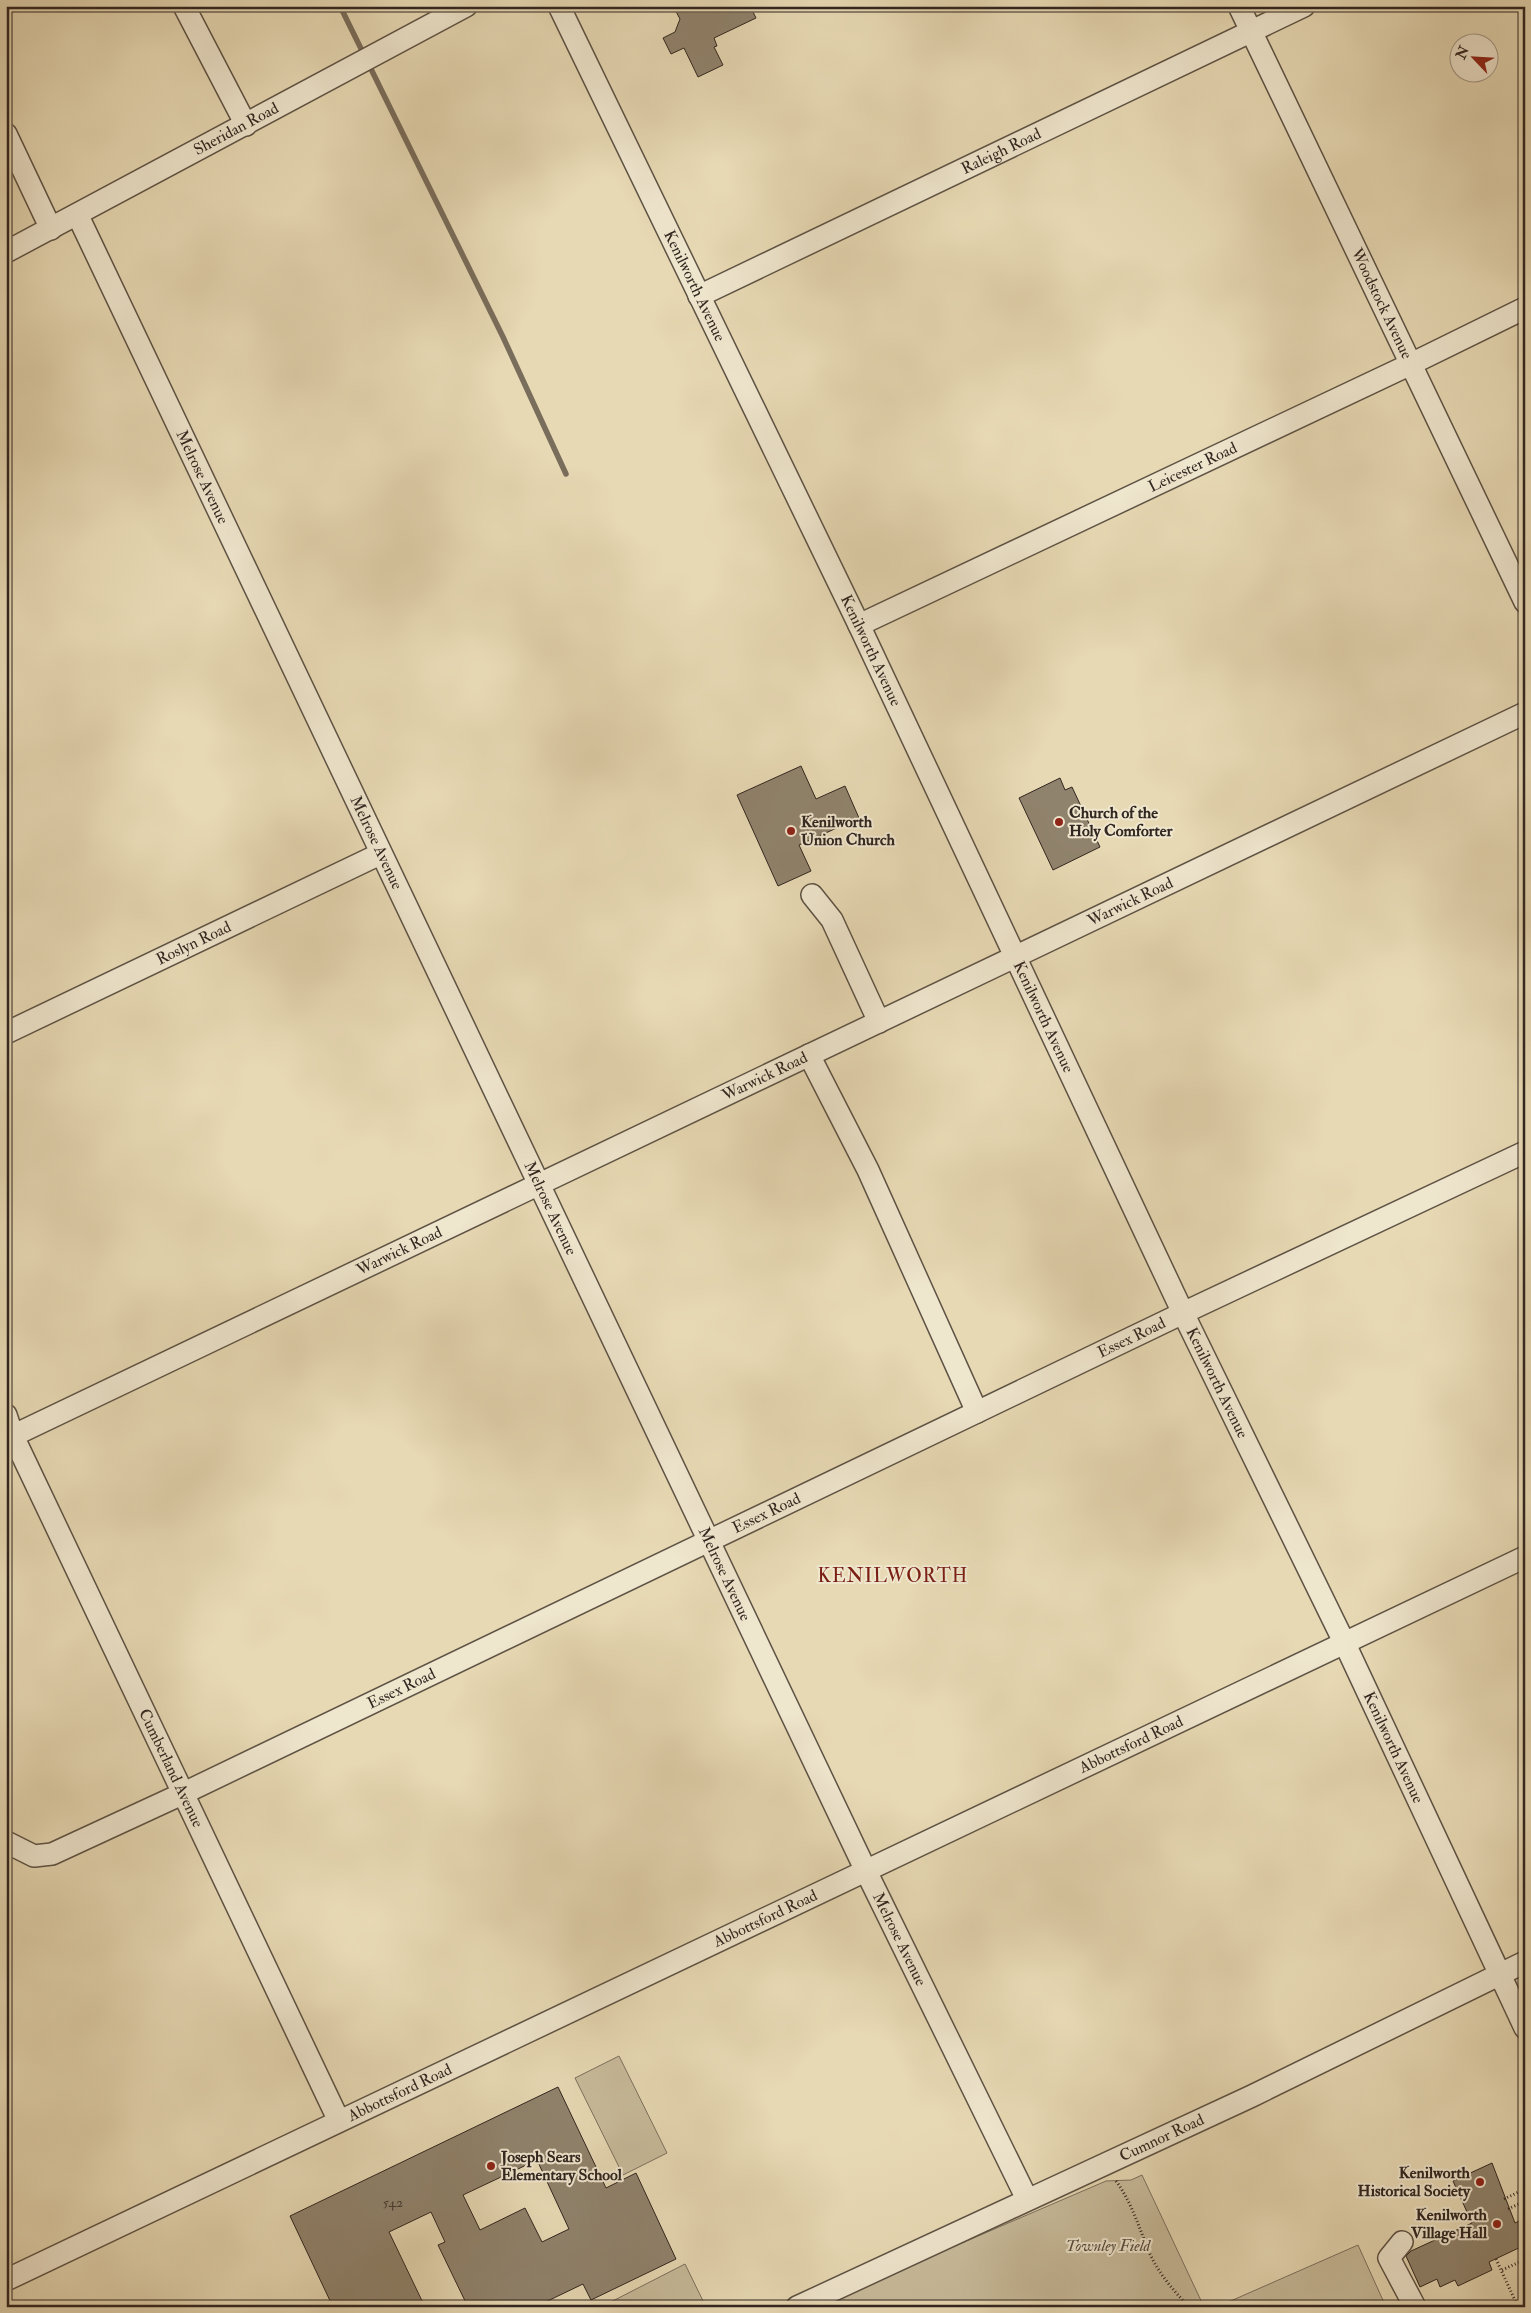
<svg xmlns="http://www.w3.org/2000/svg" width="1531" height="2313" viewBox="0 0 1531 2313" font-family="'IM FELL Double Pica',serif">
<style>
.green{fill:#c8bb9b;stroke:#7c705e}
.lines{fill:none;stroke-linecap:round;stroke-linejoin:round}
.stream{stroke:#796d5b;stroke-width:5.5}
.building{fill:#90836d;stroke:#312620;fill-rule:evenodd}
.minor-casing{stroke:#5e5345;stroke-width:24}
.path{stroke:#312620;stroke-width:3;stroke-dasharray:1 2.5;stroke-linecap:butt}
.minor{stroke:#efe6ce;stroke-width:21}
.poi-dot{fill:#8f2418;stroke:#efe6ce;stroke-width:2}
.labels{text-anchor:middle;dominant-baseline:central;stroke-width:4;stroke-linejoin:round;paint-order:stroke}
.number-label{font-size:14px;fill:#493d33}
.street-label{font-size:16px;fill:#312620;stroke:#efe6ce}
.poi-label{font-size:16px;font-weight:bold;fill:#312620;stroke:#efe6ce;text-anchor:start}
.park-label{font-size:16px;font-style:italic;fill:#574b3f;stroke:#efe6ce}
.quarter-label{font-size:19px;letter-spacing:1px;fill:#7a1f14;stroke:#efe6ce}
</style>
<rect width="100%" height="100%" fill="#e7d9b4"/>
<filter id="stains"><feTurbulence type="fractalNoise" baseFrequency=".004" numOctaves="4"/><feColorMatrix values="0 0 0 0 .2 0 0 0 0 .09 0 0 0 0 .02 0 0 0 .5 -.17"/></filter>
<radialGradient id="worn" r=".72"><stop offset=".6" stop-color="#630" stop-opacity="0"/><stop offset="1" stop-color="#630" stop-opacity=".3"/></radialGradient>
<g class="green">
<path d="M 619,2056 L 667,2153 L 623,2175 L 575,2078 Z"/>
<path d="M 1142,2175 L 1204,2307 L 813,2307 L 1106,2181 L 1131,2180 Z"/>
<path d="M 1358,2245 L 1386,2307 L 1217,2307 Z"/>
<path d="M 685,2264 L 706,2307 L 601,2307 Z"/>
</g>
<g class="lines">
<path class="stream" d="M 340,6 L 503,337 L 566,474"/>
</g>
<g class="building">
<path d="M 673,6 L 750,6 L 756,18 L 714,38 L 717,46 L 714,47 L 723,65 L 698,77 L 684,48 L 671,54 L 663,38 L 675,32 L 680,19 Z"/>
<path d="M 801,766 L 816,799 L 845,786 L 859,818 L 799,845 L 811,871 L 778,886 L 737,795 Z"/>
<path d="M 1060,778 L 1065,790 L 1072,787 L 1100,847 L 1053,870 L 1019,798 Z"/>
<path d="M 558,2087 L 606,2188 L 636,2173 L 676,2259 L 591,2300 L 583,2284 L 535,2307 L 468,2307 L 438,2245 L 445,2242 L 431,2212 L 389,2232 L 425,2307 L 333,2307 L 290,2216 ZM 537,2160 L 569,2229 L 542,2242 L 525,2208 L 480,2230 L 463,2195 Z"/>
<path d="M 1492,2163 L 1515,2223 L 1525,2218 L 1525,2245 L 1489,2262 L 1492,2270 L 1458,2286 L 1455,2280 L 1440,2287 L 1437,2279 L 1420,2287 L 1406,2256 L 1411,2251 L 1472,2223 L 1453,2181 Z"/>
</g>
<g class="lines">
<g class="minor-casing">
<g id="minor">
<path d="M 184,6 L 246,125"/>
<path id="s1" d="M 559,6 L 859,625 L 1183,1313 L 1345,1644 L 1525,2028"/>
<path id="s2" d="M 1239,6 L 1525,602"/>
<path d="M 6,134 L 51,229"/>
<path id="s3" d="M 78,216 L 866,1871 L 1027,2199"/>
<path id="s4" d="M 6,252 L 466,6"/>
<path id="s5" d="M 699,296 L 1304,6"/>
<path id="s6" d="M 859,625 L 1411,364 L 1525,308"/>
<path d="M 812,895 L 832,920 L 879,1022"/>
<path id="s7" d="M 6,1033 L 380,854"/>
<path d="M 809,1055 L 868,1170 L 977,1412"/>
<path id="s8" d="M 6,1415 L 13,1436 L 339,2121"/>
<path id="s9" d="M 6,1439 L 1525,713"/>
<path id="s10" d="M 6,1842 L 34,1856 L 52,1854 L 184,1793 L 1183,1313 L 1525,1152"/>
<path d="M 1402,2242 L 1389,2258 L 1415,2307"/>
<path id="s11" d="M 6,2280 L 1525,1557"/>
<path id="s12" d="M 797,2307 L 1252,2096 L 1525,1962"/>
</g>
</g>
<g class="path">
<path d="M 1116,2181 C 1132,2203 1139,2228 1150,2254 C 1159,2274 1174,2291 1189,2307"/>
<path d="M 1504,2199 L 1525,2189"/>
<path d="M 1508,2209 L 1525,2201"/>
<path d="M 1496,2259 L 1518,2307"/>
<path d="M 1502,2270 L 1524,2260 L 1519,2248"/>
</g>
<use href="#minor" class="minor"/>
</g>
<g class="poi-dot">
<circle cx="1059" cy="822" r="5"/>
<circle cx="791" cy="831" r="5"/>
<circle cx="491" cy="2166" r="5"/>
<circle cx="1480" cy="2182" r="5"/>
<circle cx="1497" cy="2224" r="5"/>
</g>
<g class="labels">
<g class="number-label">
<text x="393" y="2202">542</text>
</g>
<g class="street-label">
<text stroke="none"><textPath href="#s4" startOffset="261">Sheridan Road</textPath></text>
<text stroke="none"><textPath href="#s5" startOffset="335">Raleigh Road</textPath></text>
<text stroke="none"><textPath href="#s1" startOffset="311">Kenilworth Avenue</textPath></text>
<text stroke="none"><textPath href="#s2" startOffset="330">Woodstock Avenue</textPath></text>
<text stroke="none"><textPath href="#s6" startOffset="369">Leicester Road</textPath></text>
<text stroke="none"><textPath href="#s3" startOffset="289">Melrose Avenue</textPath></text>
<text stroke="none"><textPath href="#s1" startOffset="716">Kenilworth Avenue</textPath></text>
<text stroke="none"><textPath href="#s3" startOffset="694">Melrose Avenue</textPath></text>
<text stroke="none"><textPath href="#s9" startOffset="1246">Warwick Road</textPath></text>
<text stroke="none"><textPath href="#s7" startOffset="208">Roslyn Road</textPath></text>
<text stroke="none"><textPath href="#s1" startOffset="1121">Kenilworth Avenue</textPath></text>
<text stroke="none"><textPath href="#s9" startOffset="841">Warwick Road</textPath></text>
<text stroke="none"><textPath href="#s3" startOffset="1099">Melrose Avenue</textPath></text>
<text stroke="none"><textPath href="#s9" startOffset="436">Warwick Road</textPath></text>
<text stroke="none"><textPath href="#s10" startOffset="1246">Essex Road</textPath></text>
<text stroke="none"><textPath href="#s1" startOffset="1526">Kenilworth Avenue</textPath></text>
<text stroke="none"><textPath href="#s10" startOffset="841">Essex Road</textPath></text>
<text stroke="none"><textPath href="#s3" startOffset="1504">Melrose Avenue</textPath></text>
<text stroke="none"><textPath href="#s10" startOffset="436">Essex Road</textPath></text>
<text stroke="none"><textPath href="#s11" startOffset="1246">Abbottsford Road</textPath></text>
<text stroke="none"><textPath href="#s1" startOffset="1931">Kenilworth Avenue</textPath></text>
<text stroke="none"><textPath href="#s8" startOffset="390">Cumberland Avenue</textPath></text>
<text stroke="none"><textPath href="#s11" startOffset="841">Abbottsford Road</textPath></text>
<text stroke="none"><textPath href="#s3" startOffset="1909">Melrose Avenue</textPath></text>
<text stroke="none"><textPath href="#s11" startOffset="436">Abbottsford Road</textPath></text>
<text stroke="none"><textPath href="#s12" startOffset="402">Cumnor Road</textPath></text>
</g>
<g class="poi-label">
<text x="1069" y="813">Church of the<tspan x="1069" dy="18">Holy Comforter</tspan></text>
<text x="801" y="822">Kenilworth<tspan x="801" dy="18">Union Church</tspan></text>
<text x="501" y="2157">Joseph Sears<tspan x="501" dy="18">Elementary School</tspan></text>
<text x="1470" y="2173" text-anchor="end">Kenilworth<tspan x="1470" dy="18">Historical Society</tspan></text>
<text x="1487" y="2215" text-anchor="end">Kenilworth<tspan x="1487" dy="18">Village Hall</tspan></text>
</g>
<g class="park-label">
<text x="1108" y="2246">Townley Field</text>
</g>
<g class="quarter-label">
<text x="893" y="1576">KENILWORTH</text>
</g>
</g>
<rect width="1531" height="2313" fill="none" stroke="#e7d9b4" stroke-width="25"/>
<rect x="8" y="8" width="1516" height="2298" fill="none" stroke="#312620" stroke-width="2.5"/>
<rect x="12" y="12" width="1506" height="2288" fill="none" stroke="#312620"/>
<g transform="translate(1474 58) rotate(295)"><circle r="24" fill="#efe6ce" stroke="#a39988"/>
<path d="M0-4L9 19L0 12L-9 19Z" fill="#8f2418"/>
<text y="-8" font-size="14" font-weight="bold" text-anchor="middle" fill="#312620">N</text>
</g>
<rect width="100%" height="100%" filter="url(#stains)"/>
<rect width="100%" height="100%" fill="url(#worn)"/>
</svg>
